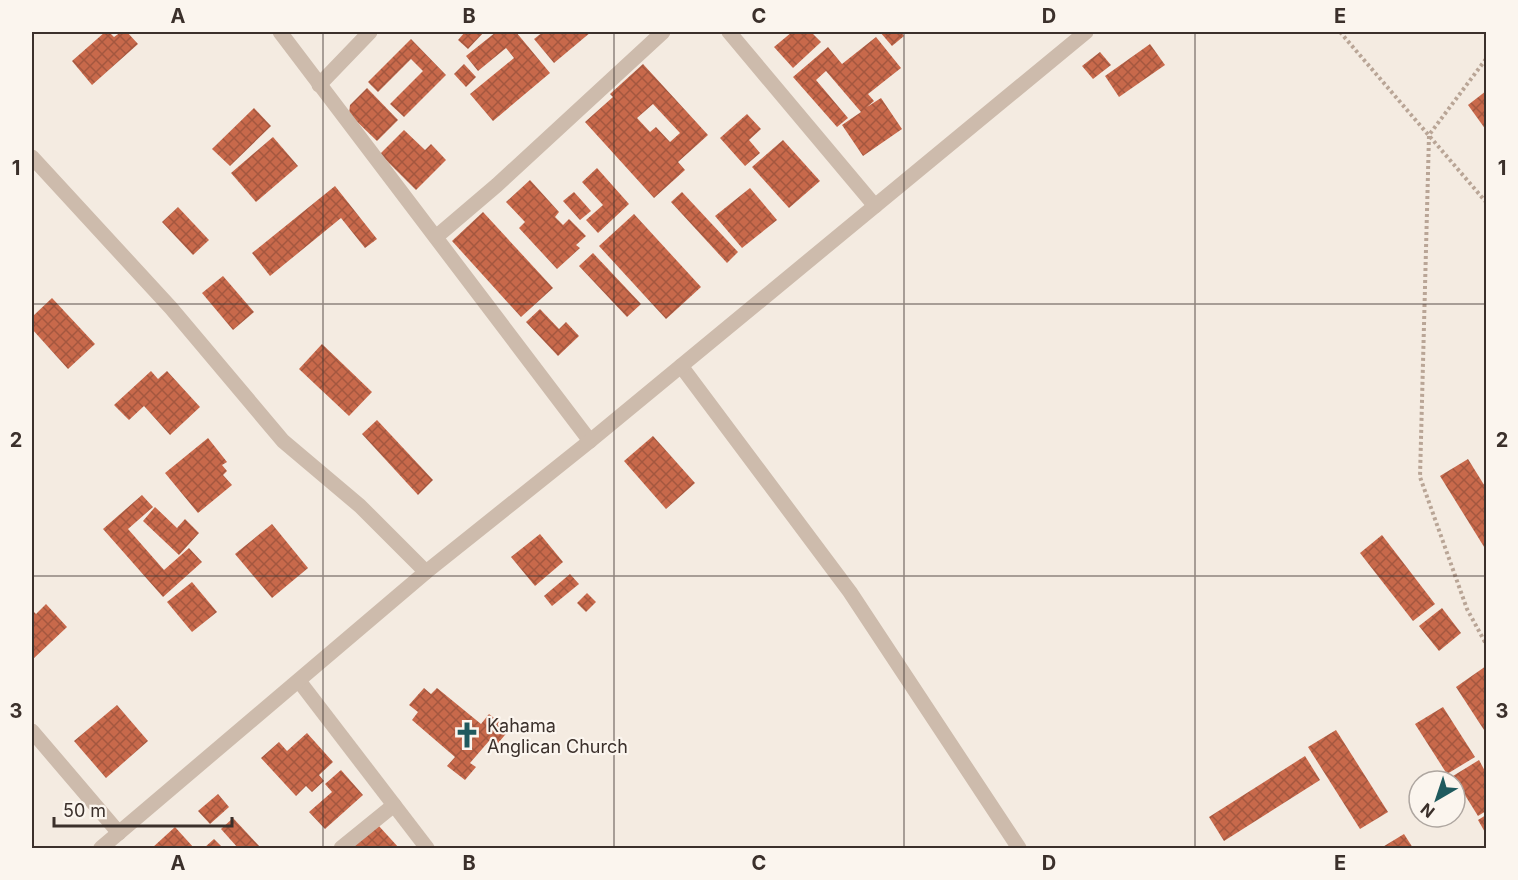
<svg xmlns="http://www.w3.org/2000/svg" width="1518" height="880" viewBox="0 0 1518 880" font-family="Inter,sans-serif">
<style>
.building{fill:url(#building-cross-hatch);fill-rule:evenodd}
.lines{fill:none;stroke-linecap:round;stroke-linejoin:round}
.path{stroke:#b9a596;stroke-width:4;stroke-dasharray:3 3;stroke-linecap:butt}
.minor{stroke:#cdbbac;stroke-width:15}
.grid{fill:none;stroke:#3b302b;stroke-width:1.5;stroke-opacity:0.55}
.labels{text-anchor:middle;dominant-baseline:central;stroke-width:4.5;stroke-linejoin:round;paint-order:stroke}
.poi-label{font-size:18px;fill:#3b302b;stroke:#fbf5ee;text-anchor:start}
.neatline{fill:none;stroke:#3b302b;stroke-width:2}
.grid-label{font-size:20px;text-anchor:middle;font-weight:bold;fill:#3b302b}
</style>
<defs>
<pattern id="building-cross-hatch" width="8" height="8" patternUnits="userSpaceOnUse" patternTransform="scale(1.5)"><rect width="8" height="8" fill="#c8694b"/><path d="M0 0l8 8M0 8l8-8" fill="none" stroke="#a4573f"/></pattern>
</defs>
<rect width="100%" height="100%" fill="#f4ebe1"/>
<g class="building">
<path d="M 105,32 L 109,32 L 114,37 L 121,32 L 127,32 L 138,44 L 92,85 L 72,61 Z"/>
<path d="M 465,32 L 484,32 L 468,49 L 458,40 Z"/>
<path d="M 496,32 L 516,32 L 550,73 L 493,121 L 470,94 L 514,58 L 506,48 L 478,71 L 466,56 Z"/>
<path d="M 543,32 L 591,32 L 554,63 L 534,39 Z"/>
<path d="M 792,32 L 811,32 L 821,42 L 793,68 L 774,47 Z"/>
<path d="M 880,32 L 901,32 L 904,36 L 892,46 Z"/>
<path d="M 876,37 L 901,68 L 868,94 L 874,101 L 867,107 L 881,98 L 902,129 L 863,156 L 842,125 L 861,112 L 826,71 L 816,80 L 848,118 L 837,127 L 793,77 L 828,47 L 842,64 Z"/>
<path d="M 411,39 L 446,75 L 404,117 L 390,104 L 423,71 L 411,59 L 378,92 L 368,82 Z"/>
<path d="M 1150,44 L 1165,65 L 1119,97 L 1105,76 Z"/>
<path d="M 1100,52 L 1111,65 L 1093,79 L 1082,66 Z"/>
<path d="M 464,64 L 476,77 L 466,87 L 454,74 Z"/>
<path d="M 643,64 L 708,135 L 678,162 L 685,170 L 654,198 L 585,122 L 613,97 L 610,94 ZM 653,104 L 680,133 L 670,142 L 656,127 L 650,132 L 637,118 Z"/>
<path d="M 367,88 L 398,120 L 377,141 L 349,114 L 350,105 Z"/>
<path d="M 1486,91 L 1486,130 L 1468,105 Z"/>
<path d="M 254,108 L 271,126 L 230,166 L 212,149 Z"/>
<path d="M 747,114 L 761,129 L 749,140 L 760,153 L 745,166 L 720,138 Z"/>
<path d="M 404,130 L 425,150 L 431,144 L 446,160 L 416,190 L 380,154 Z"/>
<path d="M 273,137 L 298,166 L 256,202 L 231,173 Z"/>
<path d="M 783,140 L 820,181 L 789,208 L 752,167 Z"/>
<path d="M 597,168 L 629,204 L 598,233 L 586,220 L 603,205 L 582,182 Z"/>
<path d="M 530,180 L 559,212 L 555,217 L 563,225 L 569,219 L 586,236 L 576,245 L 580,248 L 557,269 L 519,228 L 525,222 L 506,202 Z"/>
<path d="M 335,186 L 377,239 L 365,248 L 341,218 L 270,276 L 252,253 Z"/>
<path d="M 750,188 L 777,220 L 742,248 L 715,216 Z"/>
<path d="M 574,192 L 591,211 L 580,220 L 563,201 Z"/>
<path d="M 682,192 L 738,252 L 727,263 L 671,202 Z"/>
<path d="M 178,207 L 209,240 L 193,255 L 162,222 Z"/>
<path d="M 483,212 L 553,288 L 521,317 L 452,241 Z"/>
<path d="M 634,214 L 701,287 L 666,319 L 599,246 Z"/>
<path d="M 593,253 L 641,304 L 627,317 L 579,266 Z"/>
<path d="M 223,276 L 254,312 L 233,330 L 202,293 Z"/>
<path d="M 52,298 L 95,344 L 68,369 L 32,329 L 32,317 Z"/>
<path d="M 540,309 L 559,329 L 566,322 L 579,336 L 558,356 L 526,322 Z"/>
<path d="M 322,344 L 372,392 L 349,416 L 299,369 Z"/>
<path d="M 151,371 L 158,379 L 167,371 L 200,407 L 170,435 L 144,406 L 129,420 L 114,405 Z"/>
<path d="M 377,420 L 433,480 L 418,495 L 362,434 Z"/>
<path d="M 653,436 L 695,483 L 666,509 L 624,461 Z"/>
<path d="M 208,438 L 227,462 L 222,465 L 227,471 L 223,475 L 232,485 L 198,513 L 165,473 Z"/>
<path d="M 1468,459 L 1486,488 L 1486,550 L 1440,476 Z"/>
<path d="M 142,495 L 153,507 L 128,529 L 164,570 L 189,548 L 202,562 L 163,597 L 103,529 Z"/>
<path d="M 155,507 L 177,528 L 185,519 L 199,533 L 179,555 L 143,521 Z"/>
<path d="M 272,524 L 308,568 L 272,598 L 235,554 Z"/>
<path d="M 540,534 L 563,562 L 535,586 L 511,557 Z"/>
<path d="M 1382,535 L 1435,604 L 1413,621 L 1360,553 Z"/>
<path d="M 570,574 L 579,584 L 552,606 L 544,596 Z"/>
<path d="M 192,582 L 217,612 L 192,632 L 167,602 Z"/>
<path d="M 587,593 L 596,602 L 586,612 L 577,603 Z"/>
<path d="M 46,604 L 67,627 L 32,660 L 32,610 L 36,614 Z"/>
<path d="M 1442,608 L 1461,633 L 1439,651 L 1419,626 Z"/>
<path d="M 1486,666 L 1486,733 L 1456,687 Z"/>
<path d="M 424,688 L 431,694 L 437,688 L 481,724 L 489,714 L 509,730 L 495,747 L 489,741 L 470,763 L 476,767 L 465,780 L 447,766 L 455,757 L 412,720 L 418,712 L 409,705 Z"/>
<path d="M 117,705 L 148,741 L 106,778 L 74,741 Z"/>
<path d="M 1443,707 L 1475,757 L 1447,774 L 1415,724 Z"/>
<path d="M 1336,730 L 1388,812 L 1360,829 L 1308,747 Z"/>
<path d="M 307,733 L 333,762 L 319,775 L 324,781 L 312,792 L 306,786 L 296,796 L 261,758 L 279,742 L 287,751 Z"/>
<path d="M 1305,756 L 1320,780 L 1224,841 L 1209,817 Z"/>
<path d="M 1479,760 L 1486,773 L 1486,811 L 1478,816 L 1453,776 Z"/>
<path d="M 341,770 L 363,795 L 325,829 L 309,812 L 332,792 L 325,784 Z"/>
<path d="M 218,794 L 229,807 L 210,824 L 198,811 Z"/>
<path d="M 1486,815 L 1486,834 L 1478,820 Z"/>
<path d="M 233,818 L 261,848 L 238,848 L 221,829 Z"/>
<path d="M 378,825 L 399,848 L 352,848 Z"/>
<path d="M 175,827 L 194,848 L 152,848 Z"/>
<path d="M 1404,834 L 1413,848 L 1381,848 Z"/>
<path d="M 214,839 L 223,848 L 204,848 Z"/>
</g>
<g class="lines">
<g class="path">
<path d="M 1340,32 L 1486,202"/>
<path d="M 1486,59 L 1429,135 L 1420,477 L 1467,609 L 1486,644"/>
</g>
<g class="minor">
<path d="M 280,32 L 590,441"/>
<path d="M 729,32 L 875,206"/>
<path d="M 319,85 L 370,32"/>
<path d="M 32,157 L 171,308 L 283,441 L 360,506 L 426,572"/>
<path d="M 436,237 L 497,185 L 663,32"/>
<path d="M 681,366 L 850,592 L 1019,848"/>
<path d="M 299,681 L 427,848"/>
<path d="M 32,731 L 119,833"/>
<path d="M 101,848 L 426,572 L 590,441 L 1086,32"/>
<path d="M 341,848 L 394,805"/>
</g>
</g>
<path class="grid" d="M 323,32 L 323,848M 614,32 L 614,848M 904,32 L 904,848M 1195,32 L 1195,848M 32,304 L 1486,304M 32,576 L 1486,576"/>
<defs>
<g id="church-bare" transform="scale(2.07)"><path d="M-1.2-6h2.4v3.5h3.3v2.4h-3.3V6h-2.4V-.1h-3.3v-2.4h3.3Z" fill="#1f5a5e" stroke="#fbf5ee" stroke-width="2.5" paint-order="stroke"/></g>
</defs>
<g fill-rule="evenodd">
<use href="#church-bare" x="467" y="735"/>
</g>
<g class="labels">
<g class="poi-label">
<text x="487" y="725">Kahama<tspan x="487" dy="21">Anglican Church</tspan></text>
</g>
</g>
<rect width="1518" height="880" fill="none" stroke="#fbf5ee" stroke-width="66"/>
<g transform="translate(1437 799) rotate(219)"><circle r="28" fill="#fbf5ee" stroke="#aea6a0" stroke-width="1.5"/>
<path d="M0-4.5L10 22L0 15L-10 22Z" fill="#1f5a5e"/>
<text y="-9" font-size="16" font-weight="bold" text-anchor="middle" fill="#3b302b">N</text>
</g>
<path d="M54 817v9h178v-9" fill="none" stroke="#3b302b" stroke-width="3"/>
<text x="63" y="817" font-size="18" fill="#3b302b" stroke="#fbf5ee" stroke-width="4.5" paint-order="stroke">50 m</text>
<rect x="33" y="33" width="1452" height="814" class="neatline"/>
<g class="grid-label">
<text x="178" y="23">A</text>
<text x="469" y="23">B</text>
<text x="759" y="23">C</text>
<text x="1049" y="23">D</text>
<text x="1340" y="23">E</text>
<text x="16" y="175">1</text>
<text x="1502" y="175">1</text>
<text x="16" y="447">2</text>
<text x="1502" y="447">2</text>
<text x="16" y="718">3</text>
<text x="1502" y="718">3</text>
<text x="178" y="870">A</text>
<text x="469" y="870">B</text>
<text x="759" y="870">C</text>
<text x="1049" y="870">D</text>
<text x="1340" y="870">E</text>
</g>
</svg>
